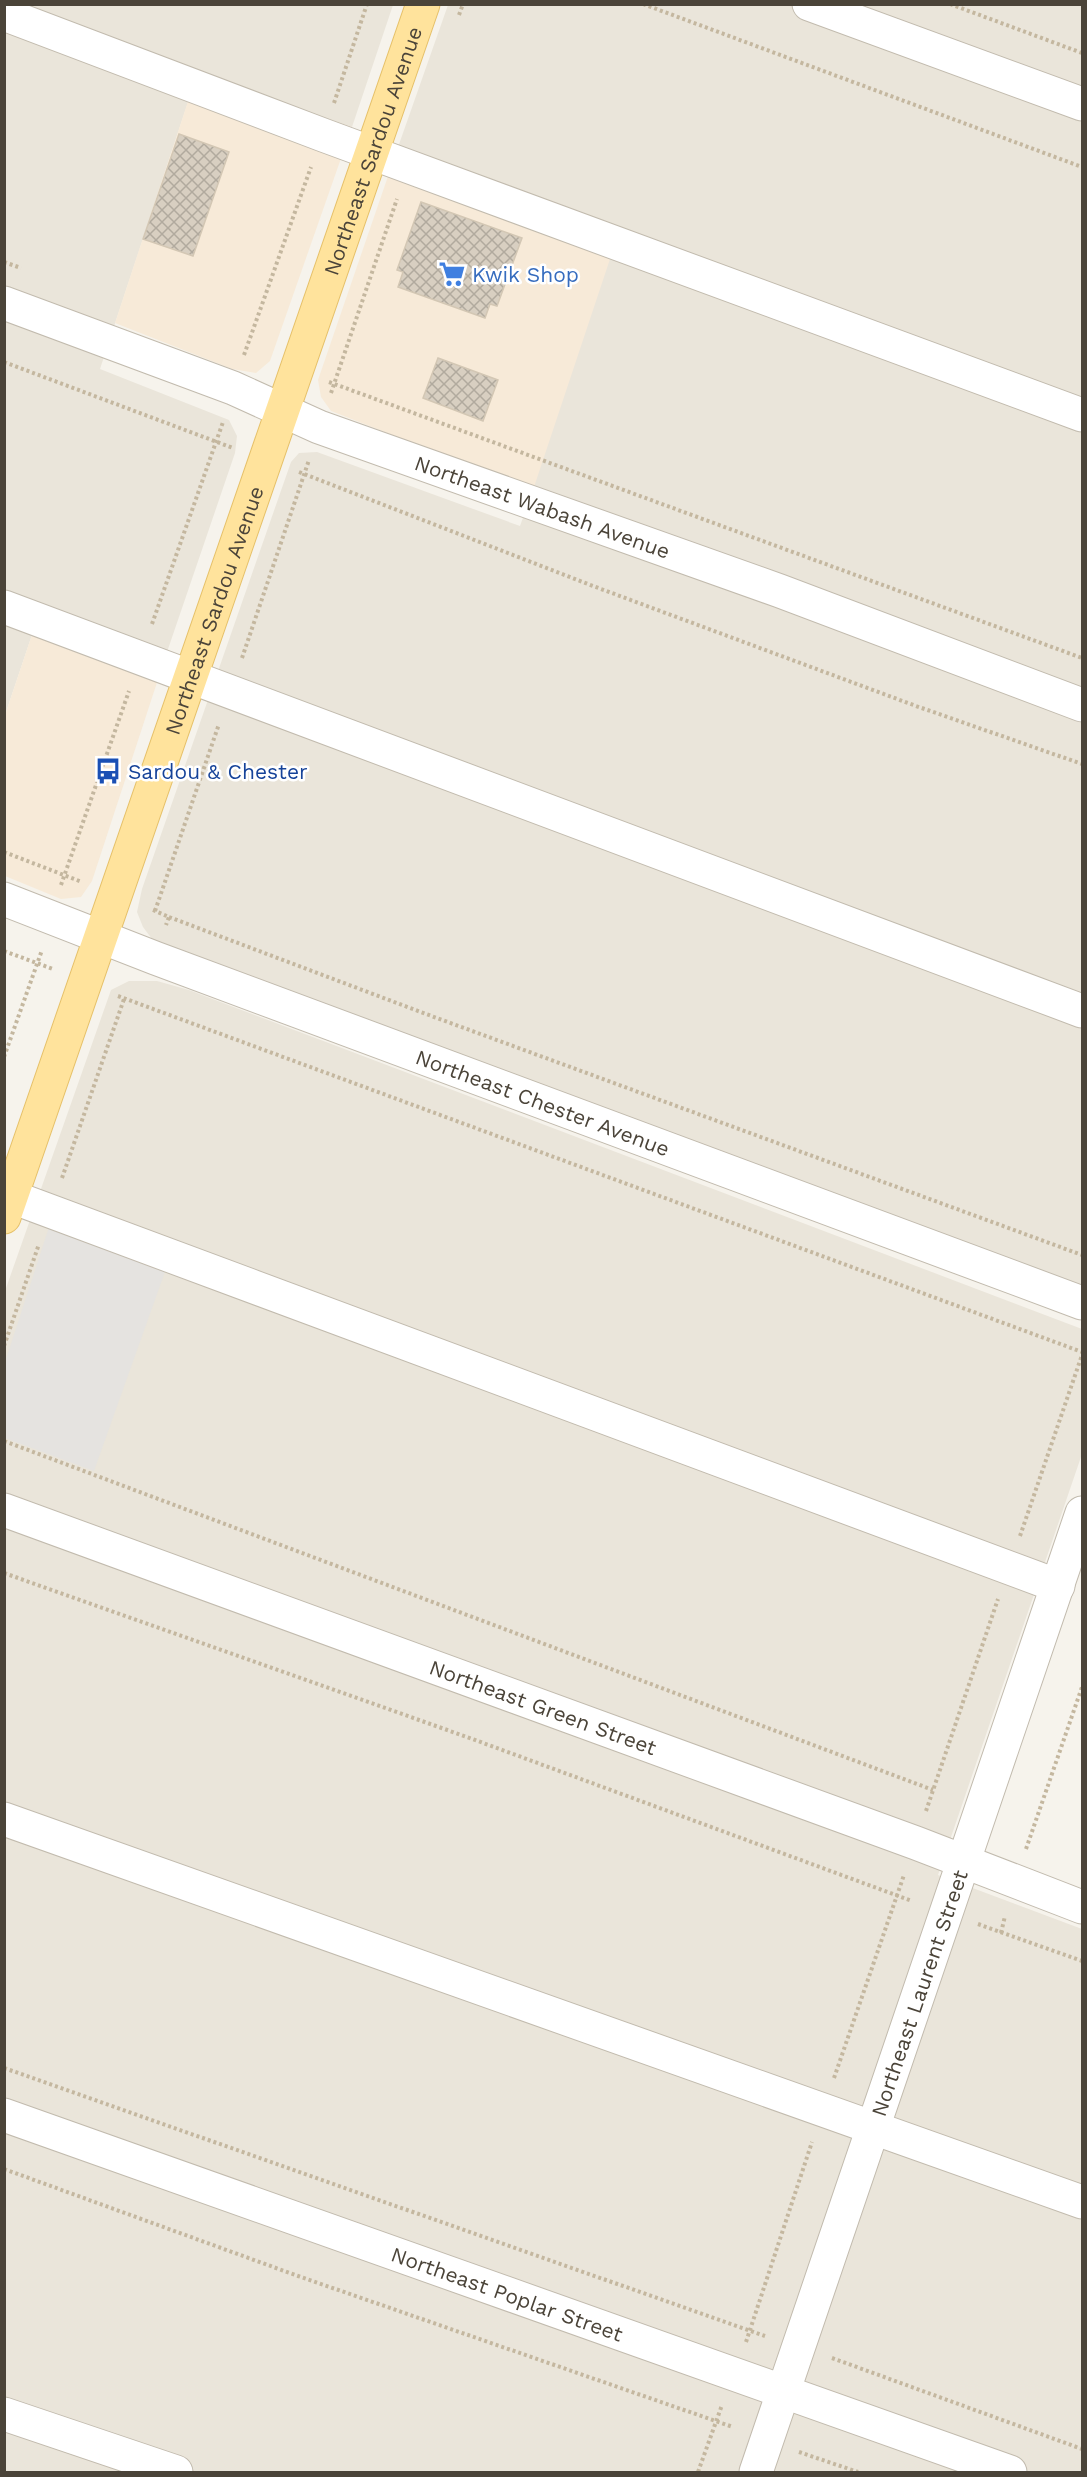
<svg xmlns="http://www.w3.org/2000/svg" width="1087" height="2477" viewBox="0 0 1087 2477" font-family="'Work Sans',sans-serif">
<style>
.residential{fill:#eae5da}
.commercial{fill:#f7ead8}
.parking{fill:#e5e3e0}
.building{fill:url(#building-cross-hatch);stroke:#d3c7b4;stroke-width:1.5}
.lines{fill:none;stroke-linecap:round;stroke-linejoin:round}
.minor-casing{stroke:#c2bbae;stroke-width:35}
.major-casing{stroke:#e6c16a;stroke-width:35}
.path{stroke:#c4b79f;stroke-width:4;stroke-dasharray:3 3;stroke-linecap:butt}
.minor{stroke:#fff;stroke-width:33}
.major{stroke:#ffe39c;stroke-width:33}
.labels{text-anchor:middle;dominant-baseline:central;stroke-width:5;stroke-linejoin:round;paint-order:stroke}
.street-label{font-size:21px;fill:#4b4439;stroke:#fff}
.shop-label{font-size:21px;fill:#366cbe;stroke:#fff;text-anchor:start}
.transit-label{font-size:21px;fill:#164399;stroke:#fff;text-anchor:start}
</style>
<defs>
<pattern id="building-cross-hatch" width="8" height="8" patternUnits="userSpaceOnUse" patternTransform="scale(1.5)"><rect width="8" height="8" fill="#d8cfc1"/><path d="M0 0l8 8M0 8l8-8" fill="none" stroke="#b1aa9e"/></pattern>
</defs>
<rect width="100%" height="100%" fill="#f6f3ec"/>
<g class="residential">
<path d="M 5,5 L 393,5 L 352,127 L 197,75 L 100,369 L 229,420 L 237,436 L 235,453 L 166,655 L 41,608 L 5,715 Z"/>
<path d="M 448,5 L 1082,5 L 1082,1285 L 152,939 L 143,927 L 137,912 L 142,889 L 291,462 L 299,453 L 317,452 L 520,526 L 533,490 L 397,150 Z"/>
<path d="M 129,981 L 157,981 L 189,990 L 1082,1329 L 1082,1454 L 938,1875 L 1082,1929 L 1082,2472 L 5,2472 L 5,1291 L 111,990 Z"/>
</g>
<g class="commercial">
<path d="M 197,74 L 352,127 L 270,361 L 256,373 L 232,369 L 115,323 Z"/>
<path d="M 397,150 L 619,232 L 533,490 L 331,411 L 321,397 L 318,380 Z"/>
<path d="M 41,608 L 166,655 L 92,881 L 81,897 L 61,899 L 5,876 L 5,715 Z"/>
</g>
<path class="parking" d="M 50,1224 L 166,1269 L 94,1471 L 5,1438 L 5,1362 Z"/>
<g class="building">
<path d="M 179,134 L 229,152 L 193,256 L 143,239 Z"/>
<path d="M 421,202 L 522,238 L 497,306 L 490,304 L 485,318 L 398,287 L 403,272 L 397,270 Z"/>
<path d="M 438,358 L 498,380 L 483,421 L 423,398 Z"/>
</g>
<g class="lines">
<g class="minor-casing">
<g id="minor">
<path d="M 809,4 L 1082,104"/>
<path d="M 4,14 L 323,135 L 1082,415"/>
<path id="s1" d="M 4,303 L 233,388 L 319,427 L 780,591 L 1082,705"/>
<path d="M 4,607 L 1082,1011"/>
<path id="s2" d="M 4,899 L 155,958 L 1082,1303"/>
<path d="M 4,1194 L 1058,1586"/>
<path id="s3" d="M 4,1510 L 916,1843 L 1082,1907"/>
<path d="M 4,1819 L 1082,2202"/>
<path id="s4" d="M 4,2115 L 1010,2472"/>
<path d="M 4,2414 L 176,2472"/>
<path id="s5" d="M 756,2472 L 1082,1513"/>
</g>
</g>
<g class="major-casing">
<g id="major">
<path id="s6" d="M 4,1217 L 423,4"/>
</g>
</g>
<g class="path">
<path d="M 643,4 L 1082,167"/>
<path d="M 950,4 L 1082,53"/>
<path d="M 459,15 L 463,4"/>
<path d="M 334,103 L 367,4"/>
<path d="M 4,262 L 21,268"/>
<path d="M 244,355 L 311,167"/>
<path d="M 4,362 L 233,448"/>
<path d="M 329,382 L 1082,658"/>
<path d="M 331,393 L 397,199"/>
<path d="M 299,472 L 593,586 L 916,706 L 1082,764"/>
<path d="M 152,624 L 223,422"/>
<path d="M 242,658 L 309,460"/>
<path d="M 4,852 L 82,882"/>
<path d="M 61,885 L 129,691"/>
<path d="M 153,910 L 169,917 L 166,925"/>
<path d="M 155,911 L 219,724"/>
<path d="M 169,917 L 426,1014 L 1082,1255"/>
<path d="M 4,951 L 53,969"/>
<path d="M 118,996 L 1082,1352"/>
<path d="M 4,1057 L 42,950"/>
<path d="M 62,1178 L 124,999"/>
<path d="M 4,1346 L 39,1244"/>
<path d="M 4,1441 L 933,1790"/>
<path d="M 1020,1536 L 1082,1355"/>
<path d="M 4,1573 L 467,1737 L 912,1901"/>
<path d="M 926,1811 L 998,1599"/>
<path d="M 1026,1849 L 1082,1687"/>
<path d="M 978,1924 L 1082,1961"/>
<path d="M 1001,1933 L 1005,1916"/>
<path d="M 4,2068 L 765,2336"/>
<path d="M 834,2078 L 904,1875"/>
<path d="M 4,2169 L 298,2276 L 733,2427"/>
<path d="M 746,2342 L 812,2142"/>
<path d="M 832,2358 L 1082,2449"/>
<path d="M 799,2452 L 858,2472"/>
<path d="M 698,2472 L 722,2405"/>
</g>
<use href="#minor" class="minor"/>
<use href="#major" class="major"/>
</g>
<defs>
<g id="supermarket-bare" transform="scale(2.07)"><path d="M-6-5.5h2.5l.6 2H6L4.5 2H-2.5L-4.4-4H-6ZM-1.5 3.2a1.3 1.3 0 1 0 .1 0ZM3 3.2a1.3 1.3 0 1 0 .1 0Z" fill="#3f7fe0" stroke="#fff" stroke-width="2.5" paint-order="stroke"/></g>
<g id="bus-bare" transform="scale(2.07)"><path d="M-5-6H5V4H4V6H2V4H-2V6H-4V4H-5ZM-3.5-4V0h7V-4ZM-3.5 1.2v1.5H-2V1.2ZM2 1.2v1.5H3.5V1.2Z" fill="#1a4fb4" stroke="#fff" stroke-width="2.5" paint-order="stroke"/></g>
</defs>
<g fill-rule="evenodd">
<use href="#supermarket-bare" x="452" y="274"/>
<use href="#bus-bare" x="108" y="771"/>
</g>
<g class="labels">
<g class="street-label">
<text stroke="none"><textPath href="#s6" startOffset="1128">Northeast Sardou Avenue</textPath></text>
<text stroke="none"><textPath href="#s1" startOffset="576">Northeast Wabash Avenue</textPath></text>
<text stroke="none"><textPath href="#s6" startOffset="642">Northeast Sardou Avenue</textPath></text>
<text stroke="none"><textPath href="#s2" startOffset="576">Northeast Chester Avenue</textPath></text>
<text stroke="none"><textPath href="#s3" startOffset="574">Northeast Green Street</textPath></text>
<text stroke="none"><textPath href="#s5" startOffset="506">Northeast Laurent Street</textPath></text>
<text stroke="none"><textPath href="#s4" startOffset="534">Northeast Poplar Street</textPath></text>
</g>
<g class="shop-label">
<text x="472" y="274">Kwik Shop</text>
</g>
<g class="transit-label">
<text x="128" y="771">Sardou &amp; Chester</text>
</g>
</g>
<rect width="1087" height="2477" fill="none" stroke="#4b4439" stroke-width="12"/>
</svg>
